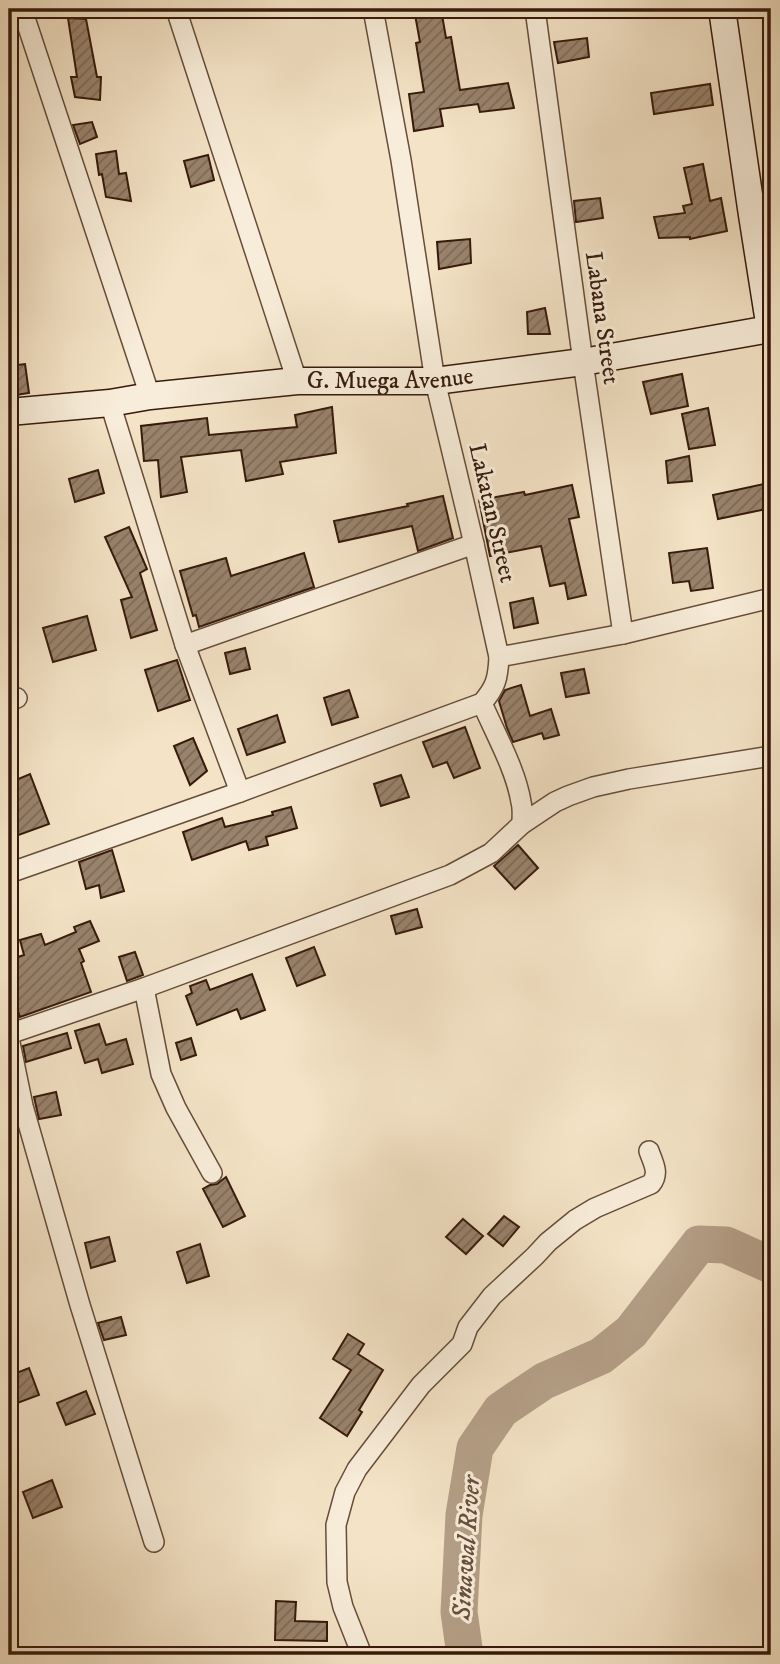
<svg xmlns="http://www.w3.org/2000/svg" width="780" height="1664" viewBox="0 0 780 1664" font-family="'IM FELL DW Pica',serif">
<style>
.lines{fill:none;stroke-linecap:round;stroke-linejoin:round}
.river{stroke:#b49f87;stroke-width:37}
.building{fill:url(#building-hatch);stroke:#371a0c;stroke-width:2}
.street-casing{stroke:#664c3a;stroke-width:22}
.secondary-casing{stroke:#371a0c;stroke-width:29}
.street{stroke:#f8edda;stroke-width:19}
.secondary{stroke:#f8edda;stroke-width:26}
.labels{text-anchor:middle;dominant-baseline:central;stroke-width:6;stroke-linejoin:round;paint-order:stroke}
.street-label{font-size:24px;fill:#371a0c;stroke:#f8edda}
.water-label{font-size:26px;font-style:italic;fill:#694f3d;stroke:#f8edda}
</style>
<defs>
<pattern id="building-hatch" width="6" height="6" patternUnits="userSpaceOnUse" patternTransform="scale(1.75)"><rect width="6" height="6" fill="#99836d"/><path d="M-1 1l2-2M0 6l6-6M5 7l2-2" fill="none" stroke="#7e6a58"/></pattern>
</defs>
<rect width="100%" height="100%" fill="#f4e3c6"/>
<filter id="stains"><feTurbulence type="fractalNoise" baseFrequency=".00286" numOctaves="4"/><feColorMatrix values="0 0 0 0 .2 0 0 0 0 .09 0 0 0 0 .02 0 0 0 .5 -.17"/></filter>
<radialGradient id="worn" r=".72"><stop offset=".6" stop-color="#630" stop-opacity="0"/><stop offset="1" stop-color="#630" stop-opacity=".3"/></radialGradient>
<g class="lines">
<path class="river" d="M 465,1655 L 459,1612 L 464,1515 L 475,1448 L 501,1410 L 544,1381 L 601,1356 L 631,1332 L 699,1244 L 726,1245 L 771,1265"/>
</g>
<g class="building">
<path d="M 414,9 L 441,9 L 446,38 L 451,37 L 460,90 L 508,83 L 514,108 L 480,112 L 478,104 L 440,109 L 443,126 L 414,131 L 409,94 L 424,92 L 416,43 L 420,42 Z"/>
<path d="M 68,18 L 86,19 L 97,77 L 101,77 L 100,100 L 75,97 L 71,77 L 77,77 Z"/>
<path d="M 587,38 L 589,57 L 558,63 L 554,42 Z"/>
<path d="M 710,84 L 713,105 L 654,114 L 651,93 Z"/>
<path d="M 92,122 L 97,137 L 80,144 L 73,125 Z"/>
<path d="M 116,151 L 119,174 L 126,173 L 131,201 L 106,197 L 102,174 L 99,175 L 96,154 Z"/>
<path d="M 208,155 L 214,180 L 191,187 L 184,161 Z"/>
<path d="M 703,164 L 710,201 L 721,198 L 727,231 L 690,239 L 690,237 L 659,238 L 654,217 L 685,213 L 683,206 L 692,204 L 684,168 Z"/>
<path d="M 600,198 L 603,218 L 576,222 L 574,201 Z"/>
<path d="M 470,239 L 471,263 L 439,269 L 437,242 Z"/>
<path d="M 545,308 L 550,334 L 528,334 L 527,312 Z"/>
<path d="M 25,364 L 29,393 L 9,396 L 10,381 L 9,366 Z"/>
<path d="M 682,374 L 688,406 L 651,414 L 643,382 Z"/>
<path d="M 332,407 L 336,453 L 280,462 L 283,474 L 246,481 L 241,450 L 181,457 L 187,492 L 161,497 L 158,460 L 144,461 L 141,426 L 207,418 L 209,435 L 297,427 L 295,415 Z"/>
<path d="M 708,408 L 715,445 L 689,449 L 682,414 Z"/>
<path d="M 689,456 L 692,481 L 668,483 L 666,461 Z"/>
<path d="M 98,470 L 104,493 L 75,502 L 69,479 Z"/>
<path d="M 769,483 L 771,508 L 718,519 L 713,495 Z"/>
<path d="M 572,485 L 579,517 L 569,519 L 586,595 L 568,599 L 565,583 L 550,586 L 541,546 L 490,556 L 479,500 L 524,492 L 525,495 Z"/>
<path d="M 443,496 L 453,538 L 418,551 L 412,526 L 339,542 L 334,521 L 408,506 L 407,504 Z"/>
<path d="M 129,527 L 147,569 L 140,573 L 157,630 L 131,638 L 121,600 L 132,597 L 105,537 Z"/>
<path d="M 707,548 L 713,588 L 691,591 L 689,581 L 673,583 L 669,553 Z"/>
<path d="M 304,553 L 314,587 L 199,627 L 196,615 L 193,616 L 180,571 L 226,558 L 231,576 Z"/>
<path d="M 533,598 L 538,623 L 514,628 L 510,603 Z"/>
<path d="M 87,616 L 96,650 L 53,662 L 43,628 Z"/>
<path d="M 245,648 L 250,669 L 230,674 L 225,653 Z"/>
<path d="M 177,660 L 190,700 L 158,711 L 145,670 Z"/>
<path d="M 584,669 L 589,693 L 566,697 L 561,673 Z"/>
<path d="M 521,685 L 530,716 L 551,709 L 559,735 L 544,739 L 542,733 L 513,742 L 507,728 L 499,701 L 505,690 Z"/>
<path d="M 349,690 L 358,717 L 332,725 L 324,698 Z"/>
<path d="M 277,715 L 285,742 L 247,755 L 238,729 Z"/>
<path d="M 465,727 L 480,768 L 454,778 L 447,762 L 433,767 L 423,742 Z"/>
<path d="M 193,738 L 207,771 L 190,785 L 174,746 Z"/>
<path d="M 30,774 L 49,824 L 13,837 L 9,825 L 9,783 Z"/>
<path d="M 401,775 L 409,797 L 381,806 L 374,784 Z"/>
<path d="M 291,807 L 297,828 L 266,837 L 268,845 L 249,850 L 246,841 L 192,860 L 183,832 L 222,818 L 225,827 L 273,815 L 272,812 Z"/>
<path d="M 518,845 L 538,868 L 515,889 L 494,866 Z"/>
<path d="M 112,850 L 124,891 L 101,898 L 99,885 L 86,889 L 79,862 Z"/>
<path d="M 417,909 L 422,927 L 396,934 L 391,916 Z"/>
<path d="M 90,921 L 99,941 L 79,949 L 84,961 L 81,963 L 91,992 L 20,1017 L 9,985 L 9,960 L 24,955 L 20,940 L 41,934 L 45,945 L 76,932 L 74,927 Z"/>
<path d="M 314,947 L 325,975 L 297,986 L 286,958 Z"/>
<path d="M 135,952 L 143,975 L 127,981 L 119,957 Z"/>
<path d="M 252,974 L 265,1010 L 241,1019 L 237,1009 L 197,1025 L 186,996 L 192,993 L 190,986 L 206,980 L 210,990 Z"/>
<path d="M 99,1024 L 106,1045 L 126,1039 L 133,1064 L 102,1073 L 98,1059 L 85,1063 L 75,1031 Z"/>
<path d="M 67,1033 L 71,1048 L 26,1062 L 23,1046 Z"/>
<path d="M 191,1038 L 196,1055 L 181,1060 L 176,1043 Z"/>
<path d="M 56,1092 L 61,1115 L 39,1119 L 34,1097 Z"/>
<path d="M 226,1177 L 245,1216 L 223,1227 L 203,1189 L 210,1185 L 217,1184 Z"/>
<path d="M 504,1216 L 519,1227 L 503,1246 L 488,1234 Z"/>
<path d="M 463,1219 L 483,1236 L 466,1254 L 446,1237 Z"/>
<path d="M 109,1237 L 115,1261 L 91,1268 L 85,1243 Z"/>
<path d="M 200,1244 L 209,1276 L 187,1283 L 177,1252 Z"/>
<path d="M 121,1317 L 126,1335 L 104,1340 L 98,1323 Z"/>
<path d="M 348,1334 L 364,1344 L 358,1354 L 383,1370 L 359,1410 L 362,1412 L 347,1436 L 320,1418 L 351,1370 L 333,1359 Z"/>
<path d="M 29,1368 L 39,1395 L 9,1406 L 9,1376 Z"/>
<path d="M 86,1391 L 95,1414 L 66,1425 L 57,1403 Z"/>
<path d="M 52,1480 L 62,1507 L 33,1518 L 23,1492 Z"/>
<path d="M 276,1601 L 296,1602 L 295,1621 L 327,1622 L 327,1641 L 275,1640 Z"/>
</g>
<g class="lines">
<g class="street-casing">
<g id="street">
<path d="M 22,9 L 150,396"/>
<path d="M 176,9 L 297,381"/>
<path d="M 373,9 L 401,160 L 435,381 L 474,544 L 499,657"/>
<path d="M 535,9 L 583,362 L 623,634"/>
<path d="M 752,215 L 771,212"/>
<path d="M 110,403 L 185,645 L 240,792"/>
<path d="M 185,645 L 474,544"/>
<path d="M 9,701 L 17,698"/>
<path d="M 482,703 C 495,733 516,770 521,802 C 523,809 522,817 522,824"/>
<path d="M 9,873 L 240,792 L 482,703 C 496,687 498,678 499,657 L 623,634 L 771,598"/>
<path d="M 144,988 L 161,1074 L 176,1108 L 212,1173"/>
<path d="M 9,1034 L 144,988 L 450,875 L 491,853 L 522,824 L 555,802 L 568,796 L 593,787 L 629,779 L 771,756"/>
<path d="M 9,1038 L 23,1106 L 80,1305 L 154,1542"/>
<path d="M 362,1655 L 343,1607 L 337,1582 L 336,1525 L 345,1492 L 357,1469 L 421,1385 L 462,1344 L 468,1327 L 492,1296 L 535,1256 L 548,1242 L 575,1220 L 595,1208 L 651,1184 C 660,1173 653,1163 649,1151"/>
</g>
</g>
<g class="secondary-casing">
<g id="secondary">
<path id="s1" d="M 9,412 L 110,403 L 150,396 L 297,381 L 435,381 L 583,362 L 770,329 L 752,215 L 722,9"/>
</g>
</g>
<use href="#street" class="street"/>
<use href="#secondary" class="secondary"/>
</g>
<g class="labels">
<g class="street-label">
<text transform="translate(602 318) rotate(82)">Labana Street</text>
<text stroke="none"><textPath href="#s1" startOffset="383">G. Muega Avenue</textPath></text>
<text transform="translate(492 513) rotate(77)">Lakatan Street</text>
</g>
<g class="water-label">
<text transform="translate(467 1548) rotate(-86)">Sinawal River</text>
</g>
</g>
<rect width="780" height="1664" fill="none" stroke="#f4e3c6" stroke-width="35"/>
<rect x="10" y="10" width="759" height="1643" fill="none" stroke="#371a0c" stroke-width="3.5"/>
<rect x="18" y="18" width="745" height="1629" fill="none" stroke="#371a0c" stroke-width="2"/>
<rect width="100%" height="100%" filter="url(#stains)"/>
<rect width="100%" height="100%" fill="url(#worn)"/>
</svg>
